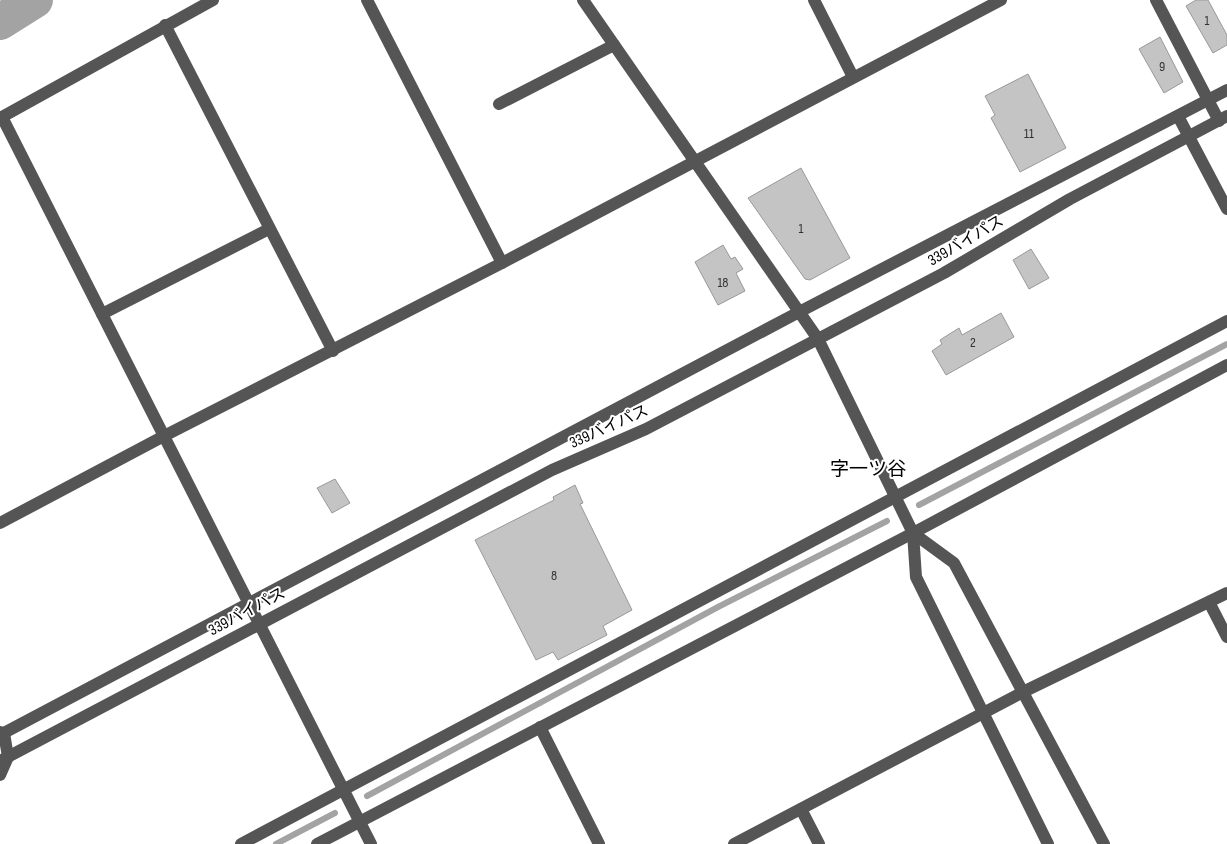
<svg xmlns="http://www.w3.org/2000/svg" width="1227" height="844" viewBox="0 0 1227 844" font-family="'Sofia Sans Condensed','Noto Sans JP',sans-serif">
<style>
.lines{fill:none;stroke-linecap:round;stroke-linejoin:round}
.stream{stroke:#a3a3a3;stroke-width:6}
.river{stroke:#a3a3a3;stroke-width:36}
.building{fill:#c4c4c4;stroke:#999}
.minor{stroke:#555;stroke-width:12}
.labels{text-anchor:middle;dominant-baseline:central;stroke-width:4;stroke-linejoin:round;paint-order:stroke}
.number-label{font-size:14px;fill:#313131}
.street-label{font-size:16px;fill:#000;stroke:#fff}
.quarter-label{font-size:19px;fill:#000;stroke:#fff}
</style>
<rect width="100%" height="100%" fill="#fff"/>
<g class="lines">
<g class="stream">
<path d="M 919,505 L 1227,344"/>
<path d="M 367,796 L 718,607 L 887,521"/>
<path d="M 276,844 L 335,813"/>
</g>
<path class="river" d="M 0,22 L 35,0"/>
</g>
<g class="building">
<path d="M 1196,0 L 1208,0 L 1227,35 L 1227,45 L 1213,53 L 1186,6 Z"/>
<path d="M 1160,37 L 1183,82 L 1164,93 L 1139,49 Z"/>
<path d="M 1028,74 L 1066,148 L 1020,172 L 991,118 L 995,115 L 985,96 Z"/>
<path d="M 801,168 L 850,258 L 810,280 L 805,279 L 748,198 Z"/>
<path d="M 723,245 L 731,259 L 735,257 L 743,269 L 736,273 L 745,291 L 718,305 L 695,262 Z"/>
<path d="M 1031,249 L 1049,278 L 1029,289 L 1013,260 Z"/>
<path d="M 1001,313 L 1014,337 L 946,375 L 932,351 L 942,344 L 940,340 L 959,328 L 962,335 Z"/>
<path d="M 335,479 L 350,503 L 332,513 L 317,488 Z"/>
<path d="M 575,485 L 583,503 L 580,504 L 632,610 L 603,626 L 607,635 L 558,660 L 553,652 L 536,660 L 475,540 L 554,500 L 553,497 Z"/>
</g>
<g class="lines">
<g class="minor">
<path d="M 367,0 L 502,263"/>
<path d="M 583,0 L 818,339 L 913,533 L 916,577 L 1048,844"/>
<path d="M 814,0 L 853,77"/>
<path d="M 1156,0 L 1219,121"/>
<path d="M 165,25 L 333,351"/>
<path d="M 499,104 L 614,45"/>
<path d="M 1178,116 L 1227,209"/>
<path d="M 2,117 L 371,844"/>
<path d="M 0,118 L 213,0"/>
<path d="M 102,314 L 269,229"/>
<path d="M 0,523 L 164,436 L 502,263 L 1001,0"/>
<path d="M 913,533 L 954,563 L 1104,844"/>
<path d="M 1209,602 L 1227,637"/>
<path d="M 540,727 L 599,844"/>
<path d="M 0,732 L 4,733 L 8,757 L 0,775"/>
<path d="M 0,735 L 801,311 L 1227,90"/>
<path d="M 0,761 L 552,470 L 646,429 L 944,273 L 1070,199 L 1227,116"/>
<path d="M 801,809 L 819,844"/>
<path d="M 241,844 L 1227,321"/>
<path d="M 317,844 L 913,533 L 1227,365"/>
<path d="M 734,844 L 1025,691 L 1227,593"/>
</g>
</g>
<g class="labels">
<g class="number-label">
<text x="1207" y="20">1</text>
<text x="1162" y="66">9</text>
<text x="1029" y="133">11</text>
<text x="801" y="228">1</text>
<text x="723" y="282">18</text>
<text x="973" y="342">2</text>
<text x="554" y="575">8</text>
</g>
<g class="street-label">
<text transform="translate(966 241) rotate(-30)">339バイパス</text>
<text transform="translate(609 427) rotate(-24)">339バイパス</text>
<text transform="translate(247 612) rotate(-28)">339バイパス</text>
</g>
<g class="quarter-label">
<text x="868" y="469">字一ツ谷</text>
</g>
</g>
</svg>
